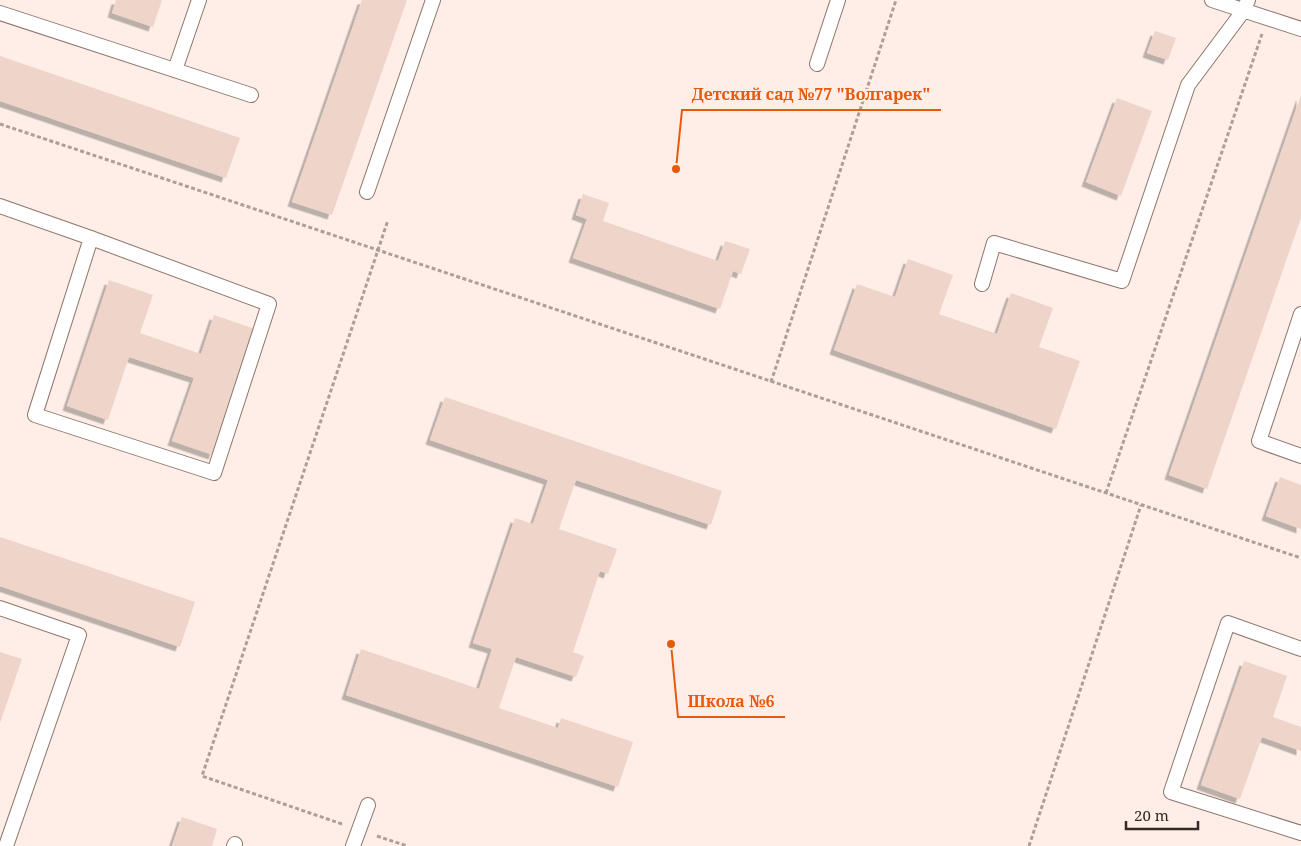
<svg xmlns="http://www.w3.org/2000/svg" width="1301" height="846" viewBox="0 0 1301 846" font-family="'Noto Serif',serif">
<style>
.building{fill:#efd4c9;filter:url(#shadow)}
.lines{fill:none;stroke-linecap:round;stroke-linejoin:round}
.service-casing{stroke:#8d756b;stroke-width:16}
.path{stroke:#ac9e98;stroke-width:3;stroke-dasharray:4 2.5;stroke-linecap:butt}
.service{stroke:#fff;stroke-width:14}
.leader{fill:none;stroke:#e8590c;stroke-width:2}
.callout-dot{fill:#e8590c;stroke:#ffeee8;stroke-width:2}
.callout-label{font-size:16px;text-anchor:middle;font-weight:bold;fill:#e8590c;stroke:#ffeee8;stroke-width:4;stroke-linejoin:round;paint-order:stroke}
</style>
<defs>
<filter id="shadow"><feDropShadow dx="-4.5" dy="4.5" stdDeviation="0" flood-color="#0004"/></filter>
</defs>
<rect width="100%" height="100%" fill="#ffeee8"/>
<g class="building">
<path d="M 116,0 L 162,0 L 153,27 L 112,13 Z"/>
<path d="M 362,0 L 407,0 L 332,215 L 292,202 Z"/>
<path d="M 1155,31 L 1176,38 L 1168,60 L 1147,53 Z"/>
<path d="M 0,56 L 240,138 L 226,178 L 0,101 Z"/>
<path d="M 1301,95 L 1301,218 L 1207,489 L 1169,475 Z"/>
<path d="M 1117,98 L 1152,111 L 1121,196 L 1086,182 Z"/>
<path d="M 583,194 L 609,203 L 603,221 L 718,261 L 725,241 L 750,249 L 741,274 L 733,271 L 720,309 L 573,258 L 587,219 L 576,215 Z"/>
<path d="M 908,259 L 953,275 L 939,314 L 997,334 L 1011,293 L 1053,308 L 1039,347 L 1080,361 L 1056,429 L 834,350 L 857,284 L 895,297 Z"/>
<path d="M 109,280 L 153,295 L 140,333 L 201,354 L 214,315 L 255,329 L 213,455 L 172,441 L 194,378 L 129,357 L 108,420 L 67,406 Z"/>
<path d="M 445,397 L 722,491 L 711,525 L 576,480 L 559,529 L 617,549 L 608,574 L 600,571 L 573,652 L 584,656 L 576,677 L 516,657 L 499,708 L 558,728 L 561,718 L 633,742 L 618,787 L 346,695 L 361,649 L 479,689 L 492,649 L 473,643 L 515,518 L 533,524 L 548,480 L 430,440 Z"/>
<path d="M 1280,477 L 1301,485 L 1301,529 L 1266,516 Z"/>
<path d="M 0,537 L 195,602 L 180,647 L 0,586 Z"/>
<path d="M 0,652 L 22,659 L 0,723 Z"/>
<path d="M 1244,661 L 1287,676 L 1273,717 L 1301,727 L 1301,751 L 1262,737 L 1240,799 L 1201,785 Z"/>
<path d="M 182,817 L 217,829 L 212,846 L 172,846 Z"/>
</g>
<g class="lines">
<g class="service-casing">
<g id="service">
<path d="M 1212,0 L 1301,29"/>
<path d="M 0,13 L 251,95"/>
<path d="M 817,64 L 838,0"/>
<path d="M 175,70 L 199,0"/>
<path d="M 367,192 L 433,0"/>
<path d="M 0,206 L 91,238 L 269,304 L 214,473 L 35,415 L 91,238"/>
<path d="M 982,284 L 994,243 L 1122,281 L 1188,85 L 1244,10 L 1248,0"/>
<path d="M 1301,314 L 1259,441 L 1301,456"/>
<path d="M 0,608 L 79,635 L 6,846"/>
<path d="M 1301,649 L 1228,623 L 1171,792 L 1301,833"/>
<path d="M 234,846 L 235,844"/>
<path d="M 353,846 L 368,805"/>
</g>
</g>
<g class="path">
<path d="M 0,124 L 1301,558"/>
<path d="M 771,382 L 896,0"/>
<path d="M 1106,493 L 1262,34"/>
<path d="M 342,824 L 202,776 L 388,220"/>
<path d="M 377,836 L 407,846"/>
<path d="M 1029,846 L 1141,505"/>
</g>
<use href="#service" class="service"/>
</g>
<path class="leader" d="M676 169L682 110H941M671 644L678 717H785"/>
<g class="callout-dot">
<circle cx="676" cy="169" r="5"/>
<circle cx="671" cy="644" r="5"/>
</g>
<g class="callout-label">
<text x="811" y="100">Детский сад №77 "Волгарек"</text>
<text x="731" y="707">Школа №6</text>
</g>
<path d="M1126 821v8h72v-8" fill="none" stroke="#332925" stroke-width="2.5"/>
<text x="1134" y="821" font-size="15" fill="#332925" stroke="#ffeee8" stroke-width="4" paint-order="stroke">20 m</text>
</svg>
